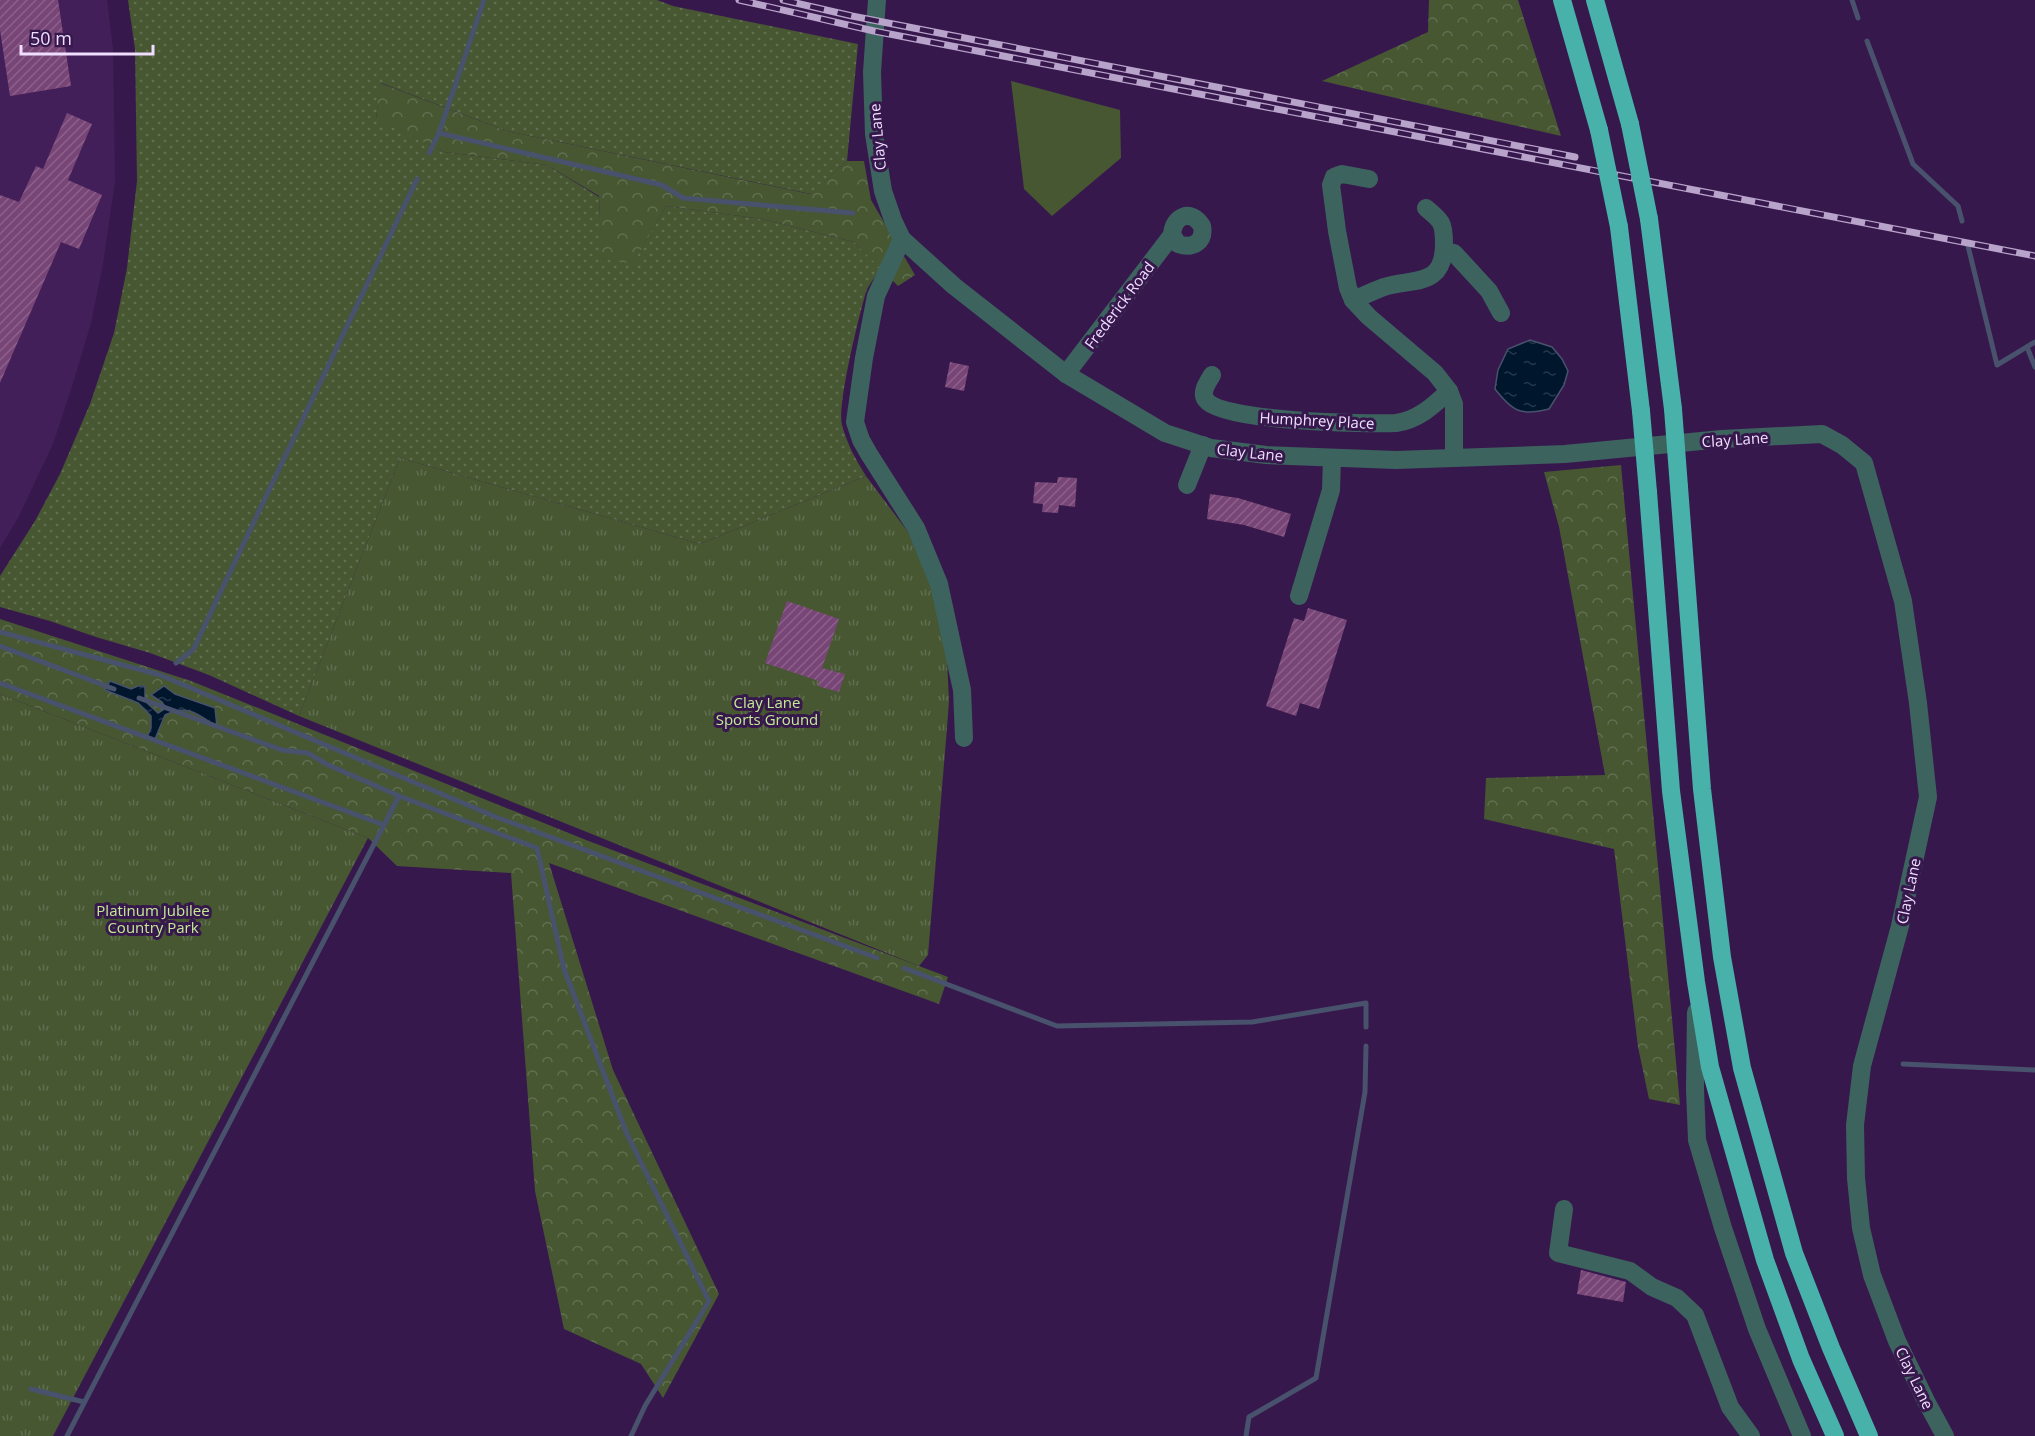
<svg xmlns="http://www.w3.org/2000/svg" width="2035" height="1436" viewBox="0 0 2035 1436" font-family="'Open Sans',sans-serif">
<style>
.built{fill:#431f5a}
.grass{fill:url(#grass-dots)}
.forest{fill:url(#forest-crowns)}
.park{fill:url(#park-tufts)}
.garden{fill:#465732}
.water{fill:url(#water-ripples);stroke:#48526c;stroke-width:1.5}
.lines{fill:none;stroke-linecap:round;stroke-linejoin:round}
.stream{stroke:#48526c;stroke-width:5}
.building{fill:url(#building-hatch)}
.minor{stroke:#3d635f;stroke-width:18}
.highway{stroke:#48b1a9;stroke-width:18}
.rail-casing{stroke:#b8a3ca;stroke-width:7}
.rail{stroke:#37184d;stroke-width:4.5;stroke-dasharray:14;stroke-linecap:butt}
.highway-bridge{stroke:#48b1a9;stroke-width:18}
.labels{text-anchor:middle;dominant-baseline:central;stroke-width:6;stroke-linejoin:round;paint-order:stroke}
.street-label{font-size:15px;fill:#efdeff;stroke:#37184d}
.park-label{font-size:15px;fill:#c3eb93;stroke:#37184d}
</style>
<defs>
<pattern id="grass-dots" width="8" height="8" patternUnits="userSpaceOnUse" patternTransform="scale(1.5)"><rect width="8" height="8" fill="#465732"/><path d="M2 2h.1M6 6h.1" fill="none" stroke="#616f51" stroke-width="1.8" stroke-linecap="round"/></pattern>
<pattern id="forest-crowns" width="20" height="18" patternUnits="userSpaceOnUse" patternTransform="scale(1.5)"><rect width="20" height="18" fill="#465732"/><path d="M2 6a3 3 0 1 1 6 0M12 15a3 3 0 1 1 6 0" fill="none" stroke="#616f51"/></pattern>
<pattern id="park-tufts" width="24" height="20" patternUnits="userSpaceOnUse" patternTransform="scale(1.5)"><rect width="24" height="20" fill="#465732"/><path d="M3 7l-1-3M5 7V3M7 7l1-3M15 17l-1-3M17 17v-4M19 17l1-3" fill="none" stroke="#616f51"/></pattern>
<pattern id="water-ripples" width="26" height="14" patternUnits="userSpaceOnUse" patternTransform="scale(1.5)"><rect width="26" height="14" fill="#00162d"/><path d="M2 4q2-2 4 0t4 0M15 11q2-2 4 0t4 0" fill="none" stroke="#26374c"/></pattern>
<pattern id="building-hatch" width="6" height="6" patternUnits="userSpaceOnUse" patternTransform="scale(1.5)"><rect width="6" height="6" fill="#784676"/><path d="M-1 1l2-2M0 6l6-6M5 7l2-2" fill="none" stroke="#8c608b"/></pattern>
</defs>
<rect width="100%" height="100%" fill="#37184d"/>
<path class="built" d="M 0,0 L 107,0 L 113,49 L 115,181 L 103,264 L 91,323 L 75,377 L 53,444 L 18,518 L 0,548 Z"/>
<path class="grass" d="M 128,0 L 657,0 L 673,6 L 858,44 L 847,161 L 811,194 L 507,131 L 381,83 L 376,118 L 444,152 L 547,165 L 599,197 L 602,258 L 633,263 L 666,206 L 762,219 L 854,242 L 881,268 C 876,276 869,284 866,292 C 859,316 837,405 842,425 C 847,444 856,460 866,476 L 700,544 L 400,458 L 299,716 L 209,675 L 150,653 L 96,637 L 50,621 L 0,607 L 0,576 L 35,521 L 60,474 L 90,404 L 114,333 L 127,268 L 137,181 L 135,49 Z"/>
<g class="forest">
<path d="M 1429,0 L 1518,0 L 1561,136 L 1322,81 L 1428,32 Z"/>
<path d="M 380,83 L 507,131 L 810,194 L 847,161 L 864,161 L 871,200 L 915,275 L 898,286 L 854,242 L 762,219 L 666,206 L 633,264 L 601,258 L 599,196 L 547,165 L 444,152 L 376,119 Z"/>
<path d="M 1621,465 L 1680,1105 L 1649,1099 L 1638,1047 L 1614,849 L 1484,819 L 1486,778 L 1605,775 L 1559,527 L 1544,472 Z"/>
<path d="M 0,619 L 191,681 L 586,840 L 948,977 L 939,1004 L 549,863 L 613,1070 L 719,1294 L 663,1398 L 641,1364 L 564,1329 L 535,1191 L 511,873 L 397,866 L 368,838 L 0,694 Z"/>
</g>
<g class="park">
<path d="M 400,458 L 700,544 L 866,476 L 908,532 L 934,591 L 947,660 L 949,701 L 947,728 L 928,955 L 919,966 L 299,716 Z"/>
<path d="M 0,694 L 368,838 L 53,1436 L 0,1436 Z"/>
</g>
<path class="garden" d="M 1011,81 L 1120,110 L 1121,158 L 1052,216 L 1024,189 Z"/>
<g class="water">
<path d="M 1530,340 L 1552,347 L 1562,359 L 1568,371 L 1564,385 L 1549,409 C 1521,416 1513,412 1495,389 L 1498,370 L 1508,349 Z"/>
<path d="M 110,681 L 131,689 L 138,686 L 145,686 L 145,701 L 158,713 L 166,708 L 162,702 L 151,695 L 164,686 L 175,694 L 215,708 L 217,727 C 198,714 188,704 165,715 L 155,739 L 147,737 L 151,728 L 151,716 L 138,703 L 105,690 Z"/>
</g>
<g class="lines">
<g class="stream">
<path d="M 1852,0 L 1858,18"/>
<path d="M 1867,41 L 1913,164 L 1958,206 L 1962,221"/>
<path d="M 439,133 L 662,185 L 683,198 L 853,213"/>
<path d="M 429,153 L 439,133 L 484,0"/>
<path d="M 1968,246 L 1997,365 L 2035,342"/>
<path d="M 2027,347 L 2035,367"/>
<path d="M 0,632 L 160,675 L 496,817 L 877,958"/>
<path d="M 0,646 L 114,689"/>
<path d="M 176,663 L 193,650 L 417,179"/>
<path d="M 0,683 L 384,825"/>
<path d="M 139,698 L 282,750 L 308,753 L 326,764 L 399,796 L 537,848 L 564,969 L 627,1134 L 709,1301 L 645,1406 L 631,1436"/>
<path d="M 904,968 L 1057,1026 L 1252,1022 L 1366,1003 L 1366,1027"/>
<path d="M 1903,1064 L 2035,1070"/>
<path d="M 31,1389 L 84,1402"/>
<path d="M 67,1436 L 399,796"/>
<path d="M 1246,1436 L 1249,1417 L 1316,1378 L 1365,1092 L 1366,1046"/>
</g>
</g>
<g class="building">
<path d="M 0,0 L 58,0 L 71,86 L 10,96 L 0,30 Z"/>
<path d="M 67,113 L 92,124 L 68,180 L 102,195 L 79,249 L 61,242 L 0,383 L 0,195 L 19,202 L 36,166 L 43,169 Z"/>
<path d="M 950,362 L 969,366 L 964,391 L 945,387 Z"/>
<path d="M 1058,477 L 1077,478 L 1075,507 L 1059,505 L 1058,513 L 1042,512 L 1043,504 L 1033,503 L 1035,482 L 1057,483 Z"/>
<path d="M 1210,494 L 1238,498 L 1291,514 L 1284,537 L 1244,525 L 1207,519 Z"/>
<path d="M 787,601 L 839,619 L 822,668 L 845,674 L 839,692 L 818,686 L 819,681 L 765,663 Z"/>
<path d="M 1308,608 L 1347,620 L 1319,709 L 1300,703 L 1296,716 L 1266,706 L 1294,618 L 1304,621 Z"/>
<path d="M 1581,1270 L 1626,1282 L 1623,1302 L 1577,1294 Z"/>
</g>
<g class="lines">
<g class="minor">
<path d="M 877,0 L 872,72 L 874,134 L 883,191 L 893,220 L 902,239 L 954,286 L 1066,374 L 1165,433 L 1211,448 L 1266,455 L 1396,460 L 1565,454 L 1722,439 L 1822,434 L 1842,445 L 1864,463 L 1903,601 L 1918,703 L 1928,797 L 1900,926 L 1862,1066 L 1855,1125 L 1856,1178 L 1861,1228 L 1872,1275 L 1897,1341 L 1926,1401 L 1945,1436"/>
<path d="M 1369,179 L 1342,174 L 1334,177 L 1331,185 L 1337,231 L 1348,288 L 1353,300 L 1369,317 L 1435,373 L 1449,391 L 1454,404 L 1454,458"/>
<path d="M 902,239 L 876,296 L 864,358 L 855,422 L 861,440 L 869,454 L 916,528 L 939,584 L 962,690 L 964,738"/>
<path d="M 1444,252 L 1454,253 L 1489,291 L 1501,313"/>
<path d="M 1353,300 C 1363,296 1373,291 1384,287 C 1413,278 1444,288 1444,244 C 1444,223 1442,221 1426,208"/>
<path d="M 1066,374 L 1172,235 C 1173,216 1191,208 1202,226 C 1205,242 1193,249 1178,244 L 1172,235"/>
<path d="M 1212,375 C 1208,382 1200,392 1206,400 C 1221,422 1366,424 1396,423 C 1418,420 1433,406 1449,391"/>
<path d="M 1187,485 L 1203,445"/>
<path d="M 1299,596 L 1331,490 L 1332,458"/>
<path d="M 1696,1012 L 1695,1089 L 1697,1140 L 1723,1228 L 1757,1329 L 1802,1436"/>
<path d="M 1564,1209 L 1558,1253 L 1630,1271 L 1652,1287 L 1677,1298 L 1695,1315 L 1730,1407 L 1751,1436"/>
</g>
<g class="highway">
<path d="M 1562,0 L 1599,130"/>
<path d="M 1595,0 L 1630,124"/>
<path d="M 1649,219 L 1673,409"/>
<path d="M 1619,227 L 1641,411"/>
<path d="M 1679,487 L 1702,789 L 1722,957 L 1742,1068 L 1794,1253 L 1831,1348 L 1869,1436"/>
<path d="M 1648,492 L 1671,791 L 1696,982 L 1710,1067 L 1765,1260 L 1801,1359 L 1835,1436"/>
</g>
<g class="rail-casing">
<g id="rail">
<path d="M 739,0 L 874,31 L 2035,256"/>
<path d="M 783,0 L 852,16 L 1575,157"/>
</g>
</g>
<use href="#rail" class="rail"/>
<g class="highway-bridge">
<path d="M 1630,124 L 1649,219"/>
<path d="M 1599,130 L 1619,227"/>
<path d="M 1673,409 L 1679,487"/>
<path d="M 1641,411 L 1648,492"/>
</g>
</g>
<g class="labels">
<g class="street-label">
<text transform="translate(877 137) rotate(-95)">Clay Lane</text>
<text transform="translate(1119 305) rotate(-53)">Frederick Road</text>
<text transform="translate(1317 420) rotate(3)">Humphrey Place</text>
<text transform="translate(1735 439) rotate(-4)">Clay Lane</text>
<text transform="translate(1250 452) rotate(6)">Clay Lane</text>
<text transform="translate(1908 891) rotate(-78)">Clay Lane</text>
<text transform="translate(1915 1378) rotate(64)">Clay Lane</text>
</g>
<g class="park-label">
<text x="767" y="702">Clay Lane<tspan x="767" dy="17">Sports Ground</tspan></text>
<text x="153" y="910">Platinum Jubilee<tspan x="153" dy="17">Country Park</tspan></text>
</g>
</g>
<path d="M21 45v9h132v-9" fill="none" stroke="#efdeff" stroke-width="3"/>
<text x="30" y="45" font-size="18" fill="#efdeff" stroke="#37184d" stroke-width="4.5" paint-order="stroke">50 m</text>
</svg>
